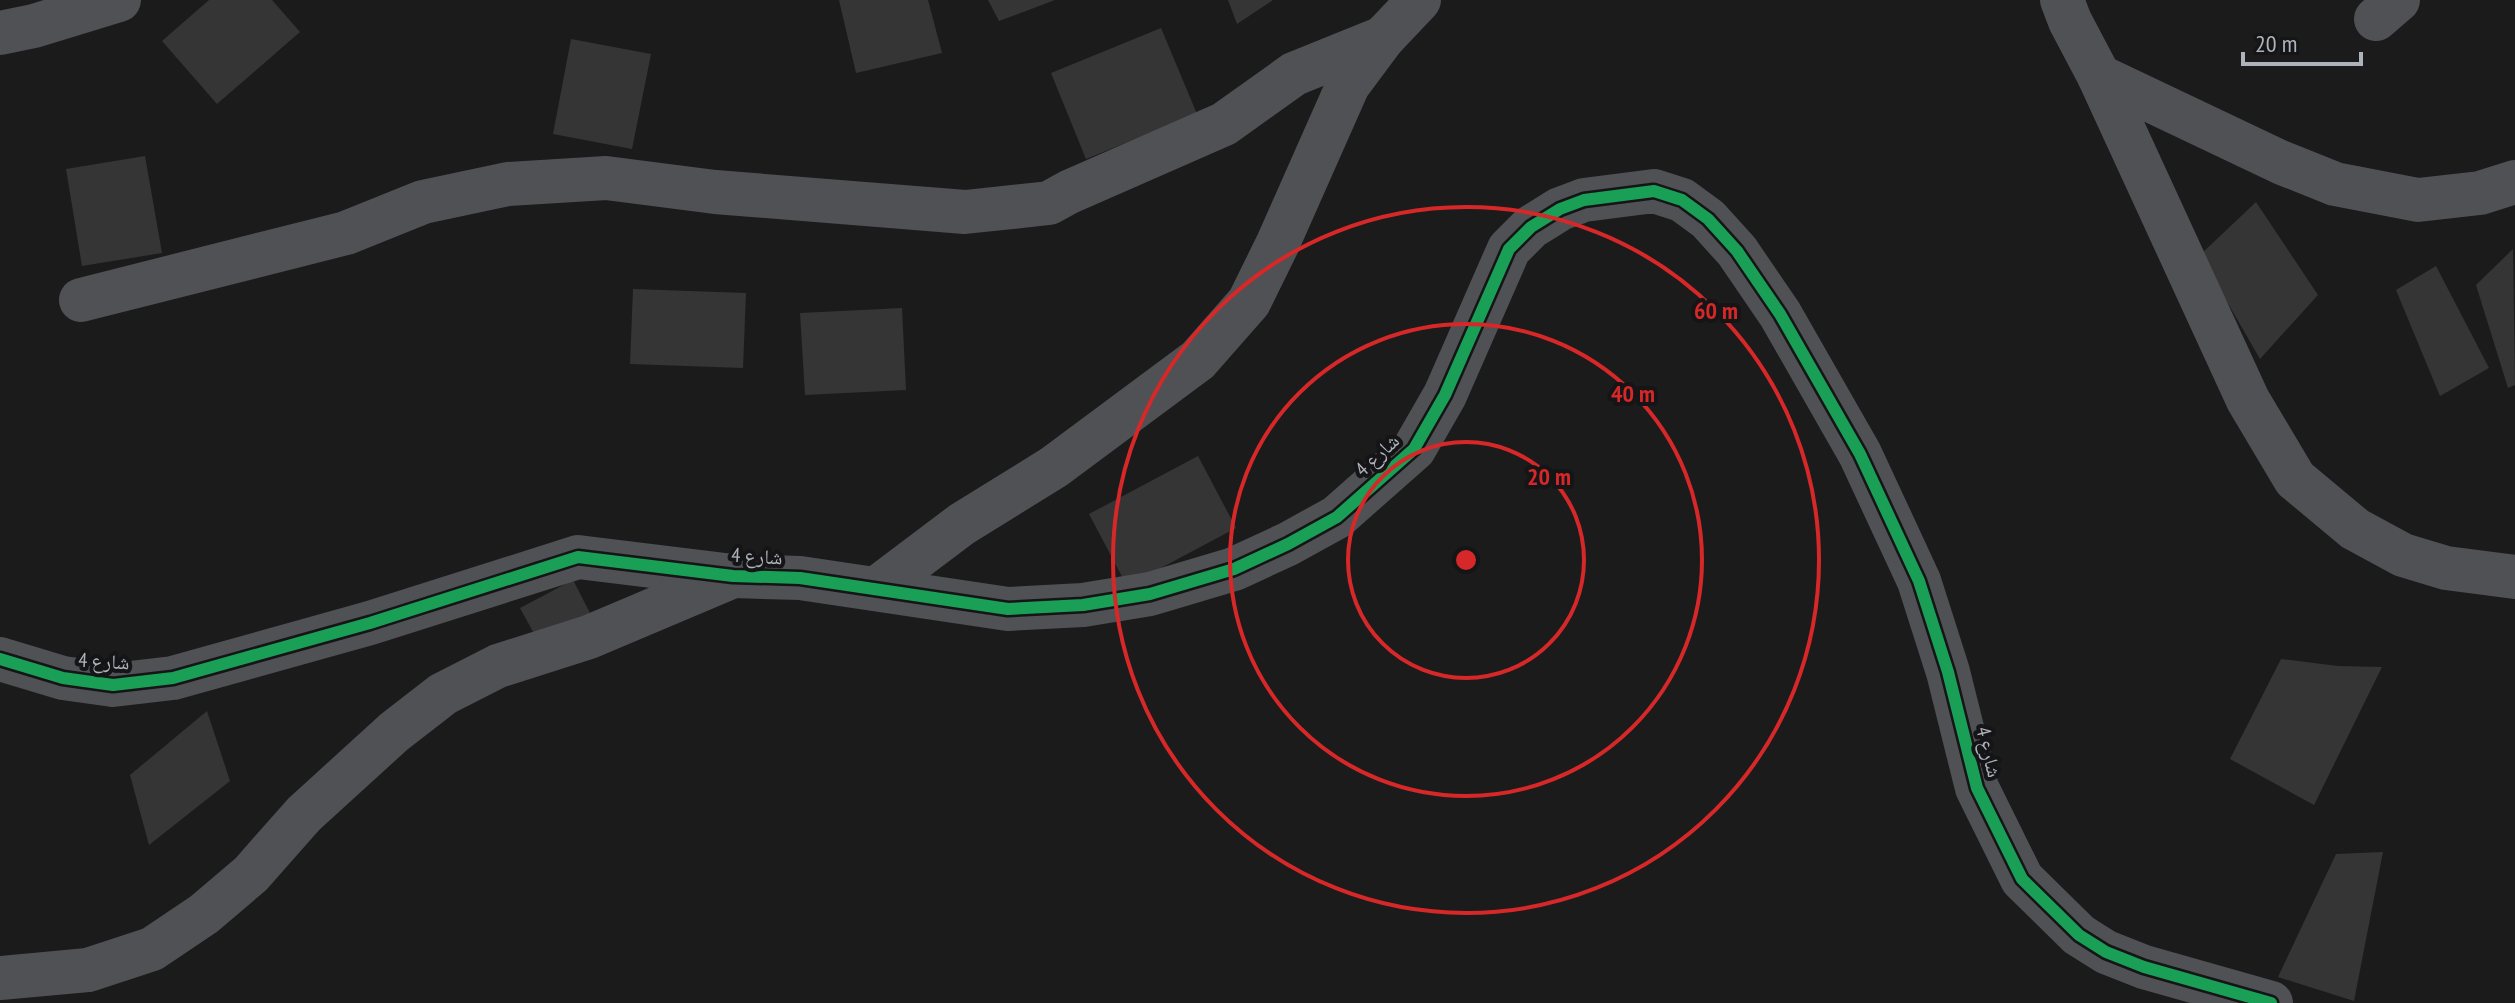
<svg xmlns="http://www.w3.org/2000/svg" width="2515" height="1003" viewBox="0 0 2515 1003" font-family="'PT Sans Narrow','Noto Naskh Arabic',sans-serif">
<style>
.building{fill:#353536}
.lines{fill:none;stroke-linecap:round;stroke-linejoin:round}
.street{stroke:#505154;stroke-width:44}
.cycleway-casing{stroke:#151517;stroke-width:17}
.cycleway{stroke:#1a9f57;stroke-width:12}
.ring{fill:none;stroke:#d62828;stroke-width:4}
.labels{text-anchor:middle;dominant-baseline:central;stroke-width:8;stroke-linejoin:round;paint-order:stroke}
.street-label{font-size:20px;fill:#aeb3ba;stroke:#151517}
.centre{fill:#d62828;stroke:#151517;stroke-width:4}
.ring-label{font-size:24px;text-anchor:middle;font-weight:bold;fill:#d62828;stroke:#151517;stroke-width:8;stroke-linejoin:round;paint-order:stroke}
</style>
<rect width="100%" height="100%" fill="#1b1b1b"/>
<g class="building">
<path d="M 209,0 L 272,0 L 300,32 L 217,104 L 162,41 Z"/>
<path d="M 839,0 L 928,0 L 942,53 L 856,73 Z"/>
<path d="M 988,0 L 1055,0 L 999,21 Z"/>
<path d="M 1228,0 L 1273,0 L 1237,24 Z"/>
<path d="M 1161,28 L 1197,114 L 1086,159 L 1051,73 Z"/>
<path d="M 571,39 L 651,54 L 632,149 L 553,134 Z"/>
<path d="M 145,156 L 162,253 L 82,266 L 66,169 Z"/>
<path d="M 2256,202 L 2318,295 L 2260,359 L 2200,255 Z"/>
<path d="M 2513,249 L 2515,385 L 2508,388 L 2476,285 Z"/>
<path d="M 2436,266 L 2489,368 L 2440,396 L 2396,290 Z"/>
<path d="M 633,289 L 746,293 L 743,368 L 630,364 Z"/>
<path d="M 902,308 L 906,390 L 805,395 L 800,313 Z"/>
<path d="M 1198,456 L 1236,528 L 1127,586 L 1089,514 Z"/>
<path d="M 573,580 L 590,613 L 538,641 L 520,608 Z"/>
<path d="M 2281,659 L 2338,666 L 2382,667 L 2314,805 L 2230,759 Z"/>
<path d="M 207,711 L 230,781 L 149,845 L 130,775 Z"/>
<path d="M 2383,852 L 2354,1001 L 2278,977 L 2336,854 Z"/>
</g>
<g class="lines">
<g class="street">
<path d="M 2062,0 L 2070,21 L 2099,76 L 2280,162 L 2335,184 L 2418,200 L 2480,193 L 2515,182"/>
<path d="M 2376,19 L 2398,0"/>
<path d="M 0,33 L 34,26 L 119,0"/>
<path d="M 2099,76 L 2248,400 L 2295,479 L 2355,529 L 2403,555 L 2446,568 L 2515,577"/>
<path d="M 81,300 L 346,233 L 423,202 L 508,184 L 606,178 L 715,192 L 965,212 L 1049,203 L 1069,192 L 1224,124 L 1294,74 L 1383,38"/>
<path d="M 877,588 L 962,524 L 1054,467 L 1198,360 L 1249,302 L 1278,243 L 1348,85 L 1383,38 L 1419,0"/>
<path d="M 0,659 L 63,678 L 113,685 L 173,678 L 370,623 L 578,557 L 733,576 L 800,578 L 1008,609 L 1083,605 L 1150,594 L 1234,569 L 1288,544 L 1337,517 L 1414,449 L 1445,395 L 1509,249 L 1531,227 L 1560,209 L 1584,200 L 1654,191 L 1682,200 L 1708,219 L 1737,251 L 1780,314 L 1860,454 L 1919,581 L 1948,672 L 1977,788 L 2022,879 L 2079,935 L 2106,952 L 2144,967 L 2271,1003"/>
<path d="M 0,978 L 88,970 L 152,949 L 204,914 L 251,874 L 304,814 L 394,732 L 443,694 L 498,666 L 589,637 L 731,577"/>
</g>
<g class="cycleway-casing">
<path id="cycleway" d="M 0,659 L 63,678 L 113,685 L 173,678 L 370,623 L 578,557 L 733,576 L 800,578 L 1008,609 L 1083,605 L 1150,594 L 1234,569 L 1288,544 L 1337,517 L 1414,449 L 1445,395 L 1509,249 L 1531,227 L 1560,209 L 1584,200 L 1654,191 L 1682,200 L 1708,219 L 1737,251 L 1780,314 L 1860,454 L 1919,581 L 1948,672 L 1977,788 L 2022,879 L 2079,935 L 2106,952 L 2144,967 L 2271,1003"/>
</g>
<use href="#cycleway" class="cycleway"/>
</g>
<g class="ring">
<circle cx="1466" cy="560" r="118"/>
<circle cx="1466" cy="560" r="236"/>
<circle cx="1466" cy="560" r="353"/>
</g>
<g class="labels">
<g class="street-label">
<text transform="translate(1377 455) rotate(-43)">شارع 4</text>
<text transform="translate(757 556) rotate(3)">شارع 4</text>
<text transform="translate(104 661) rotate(3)">شارع 4</text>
<text transform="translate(1989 752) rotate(76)">شارع 4</text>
</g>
</g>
<circle cx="1466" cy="560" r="12" class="centre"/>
<g class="ring-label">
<text x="1716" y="319">60 m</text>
<text x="1633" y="402">40 m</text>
<text x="1549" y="485">20 m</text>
</g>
<path d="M2243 52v12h118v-12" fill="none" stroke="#aeb3ba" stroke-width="4"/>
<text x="2255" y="52" font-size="24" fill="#aeb3ba" stroke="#151517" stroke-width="6" paint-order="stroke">20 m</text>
</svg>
